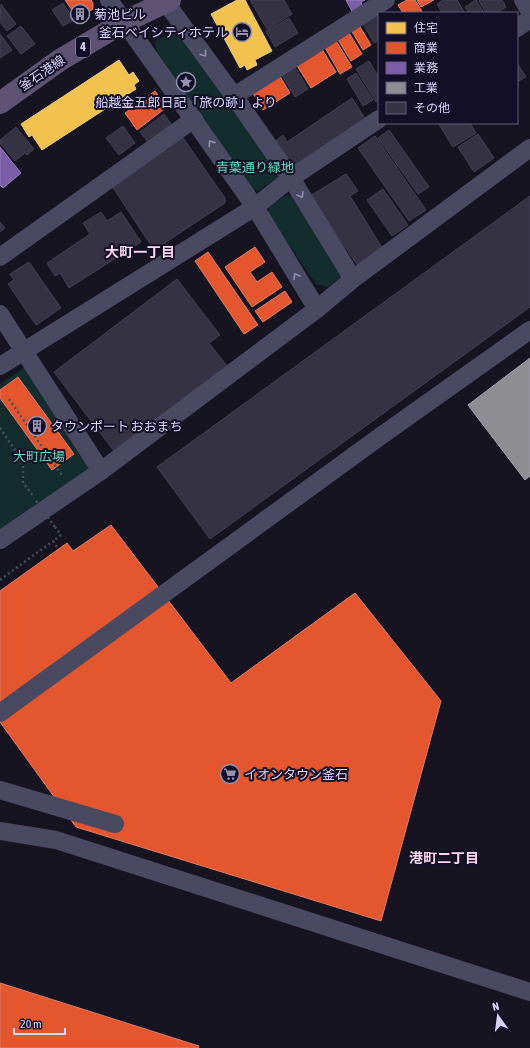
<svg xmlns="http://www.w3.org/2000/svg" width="530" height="1048" viewBox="0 0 530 1048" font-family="'Asap Condensed','Noto Sans JP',sans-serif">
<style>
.green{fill:#132c2d}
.homes{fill:#f2c14e;stroke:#eac783}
.shops{fill:#e4572e;stroke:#e17c6d}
.offices{fill:#7b5ea7;stroke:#9781c1}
.industry{fill:#8d8d92;stroke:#a4a2b3}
.building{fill:#343243;stroke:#433f54}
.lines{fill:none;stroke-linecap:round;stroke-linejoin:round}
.path{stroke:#44505f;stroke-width:2.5;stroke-dasharray:2 3;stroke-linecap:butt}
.minor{stroke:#4a4962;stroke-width:18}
.major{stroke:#5e5373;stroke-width:22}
.path-bridge{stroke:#44505f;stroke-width:2.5;stroke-dasharray:2 3;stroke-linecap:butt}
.oneway{stroke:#928eb0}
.labels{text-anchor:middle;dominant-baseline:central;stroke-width:4;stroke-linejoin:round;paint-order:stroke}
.shield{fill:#130f26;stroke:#9e99be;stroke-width:1}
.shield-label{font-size:12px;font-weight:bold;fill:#d9d4ff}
.poi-label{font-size:13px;fill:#d9d4ff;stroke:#130f26;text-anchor:start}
.street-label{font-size:13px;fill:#d9d4ff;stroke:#130f26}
.park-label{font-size:13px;fill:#5fe0c0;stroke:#130f26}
.neighbourhood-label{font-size:14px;font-weight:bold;fill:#ffd6f0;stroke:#130f26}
</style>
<rect width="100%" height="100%" fill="#161421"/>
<g class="green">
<path d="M 173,31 L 180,32 L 275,168 L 278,177 L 258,191 L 250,188 L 156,50 L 155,41 Z"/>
<path d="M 294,195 L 343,275 L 328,287 L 316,284 L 268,215 L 269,207 L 285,196 Z"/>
<path d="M 25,367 L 94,466 L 0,530 L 0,384 Z"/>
</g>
<g class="homes">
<path d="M 237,0 L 245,0 L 272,51 L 255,60 L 257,65 L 247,70 L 245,65 L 240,68 L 211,14 Z"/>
<path d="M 119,60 L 129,75 L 133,72 L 139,81 L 134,85 L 136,89 L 42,150 L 32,135 L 29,137 L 21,124 Z"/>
</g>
<g class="shops">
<path d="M 65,0 L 91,0 L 93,3 L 93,9 L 78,19 Z"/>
<path d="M 407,0 L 415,0 L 423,13 L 403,13 L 398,5 Z"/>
<path d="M 417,0 L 434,0 L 421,7 Z"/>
<path d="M 359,25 L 371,45 L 363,50 L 351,30 Z"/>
<path d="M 348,31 L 362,54 L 351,61 L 337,38 Z"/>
<path d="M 335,39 L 352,67 L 340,74 L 324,46 Z"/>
<path d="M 322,49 L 336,72 L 311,88 L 296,64 Z"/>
<path d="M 278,73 L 290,93 L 263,110 L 251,90 Z"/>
<path d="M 155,91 L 167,107 L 137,130 L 125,113 Z"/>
<path d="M 255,247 L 265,262 L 250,272 L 257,282 L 272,272 L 282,287 L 252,307 L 225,267 Z"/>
<path d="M 208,252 L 258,325 L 244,334 L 195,261 Z"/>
<path d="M 285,291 L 292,302 L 263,322 L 255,311 Z"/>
<path d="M 18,377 L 74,454 L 52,470 L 0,398 L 0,390 Z"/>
<path d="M 111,525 L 231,683 L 355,593 L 441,701 L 381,921 L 76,827 L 0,722 L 0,591 L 67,543 L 73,551 Z"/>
<path d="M 0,983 L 199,1046 L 198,1048 L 0,1048 Z"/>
</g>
<g class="offices">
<path d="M 346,0 L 365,0 L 361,2 L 363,8 L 353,13 Z"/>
<path d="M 0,147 L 21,173 L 3,188 L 0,185 Z"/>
</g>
<path class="industry" d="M 530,358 L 530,476 L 525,480 L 468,405 Z"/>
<g class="building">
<path d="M 250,0 L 284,0 L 292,14 L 267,29 Z"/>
<path d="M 443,0 L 457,0 L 465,13 L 442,13 L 437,4 Z"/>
<path d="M 476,0 L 484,13 L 469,13 L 465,7 Z"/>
<path d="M 480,0 L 502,0 L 506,7 L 497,13 L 486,13 L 479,1 Z"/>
<path d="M 63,3 L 74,20 L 63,26 L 52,10 Z"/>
<path d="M 1,4 L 16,24 L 7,31 L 0,22 Z"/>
<path d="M 379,14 L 379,40 L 374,43 L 363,24 Z"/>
<path d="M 289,18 L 298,33 L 275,47 L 266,31 Z"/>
<path d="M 21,26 L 35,44 L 21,54 L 7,36 Z"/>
<path d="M 0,34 L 12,50 L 0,58 Z"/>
<path d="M 369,61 L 379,78 L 379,100 L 376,102 L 356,69 Z"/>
<path d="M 517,63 L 526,77 L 517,82 Z"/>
<path d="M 293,64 L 308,89 L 295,97 L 280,72 Z"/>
<path d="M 356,73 L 373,100 L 363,106 L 347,79 Z"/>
<path d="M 352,98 L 366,120 L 292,170 L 273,143 L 283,135 L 287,142 Z"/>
<path d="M 164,114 L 173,127 L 150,145 L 140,132 Z"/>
<path d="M 438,123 L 470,123 L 476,133 L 453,147 Z"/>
<path d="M 123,126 L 135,143 L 119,155 L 106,138 Z"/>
<path d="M 16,127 L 34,149 L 27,155 L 25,153 L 15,161 L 0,143 L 0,140 Z"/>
<path d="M 389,130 L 429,187 L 418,194 L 378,138 Z"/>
<path d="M 478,134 L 494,158 L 474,172 L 458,147 Z"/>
<path d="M 375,136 L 426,210 L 409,221 L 358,148 Z"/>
<path d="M 183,138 L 225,198 L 225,203 L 154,250 L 110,183 Z"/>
<path d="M 346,174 L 358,191 L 350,196 L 383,249 L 358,266 L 310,196 Z"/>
<path d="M 383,189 L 408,225 L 392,236 L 367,200 Z"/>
<path d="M 530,196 L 530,307 L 210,539 L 157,467 Z"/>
<path d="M 101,212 L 107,221 L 121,212 L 141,242 L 69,288 L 60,273 L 55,276 L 47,263 L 90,234 L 83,223 Z"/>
<path d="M 0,222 L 5,228 L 0,232 Z"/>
<path d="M 29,262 L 61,308 L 36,325 L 8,284 L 14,280 L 10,274 Z"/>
<path d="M 177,279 L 220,335 L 209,343 L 227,366 L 114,451 L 54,372 Z"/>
</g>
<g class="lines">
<g class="path">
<path d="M 9,399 L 63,477"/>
<path d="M 0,428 L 23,462 L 23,483 L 34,497"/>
<path d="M 55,527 L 61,535 L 53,541 L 58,549"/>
<path d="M 0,580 L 53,541"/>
</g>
<g class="minor">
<path d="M 109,0 L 255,207 L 317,309"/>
<path d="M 164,0 L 234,96 L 291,178 L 353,279"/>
<path d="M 523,0 L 530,12"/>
<path d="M 517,28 L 530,19"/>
<path d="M 234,96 L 386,0"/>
<path d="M 0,257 L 194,119"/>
<path d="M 0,314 L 101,471"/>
<path d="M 0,366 L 255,207 L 291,178 L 379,119"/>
<path d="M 0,540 L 101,471 L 317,309 L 353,279 L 530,148"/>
<path d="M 0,713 L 378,438 L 530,330"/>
<path d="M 0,790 L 115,824"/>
<path d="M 0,831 L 56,840 L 530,992"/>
</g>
<path class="major" d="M 0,103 L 60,60 L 124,22 L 170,0"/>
<path class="path-bridge" d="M 36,501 L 55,527"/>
</g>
<defs><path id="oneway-chevron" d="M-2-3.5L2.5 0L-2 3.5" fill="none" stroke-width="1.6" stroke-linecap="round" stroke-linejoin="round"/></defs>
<g class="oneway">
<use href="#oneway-chevron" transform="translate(204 54) rotate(53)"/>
<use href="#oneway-chevron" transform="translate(211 143) rotate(-125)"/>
<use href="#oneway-chevron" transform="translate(301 195) rotate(59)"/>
<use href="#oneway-chevron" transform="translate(296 276) rotate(-121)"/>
</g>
<defs>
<g id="building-ring" transform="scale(1)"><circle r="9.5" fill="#130f26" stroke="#9591b1" stroke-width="1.5"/><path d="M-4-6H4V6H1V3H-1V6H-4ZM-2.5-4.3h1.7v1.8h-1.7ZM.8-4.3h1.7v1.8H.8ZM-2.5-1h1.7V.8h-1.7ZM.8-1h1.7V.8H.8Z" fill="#9591b1"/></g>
<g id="hotel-ring" transform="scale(1)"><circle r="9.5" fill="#130f26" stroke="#9591b1" stroke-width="1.5"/><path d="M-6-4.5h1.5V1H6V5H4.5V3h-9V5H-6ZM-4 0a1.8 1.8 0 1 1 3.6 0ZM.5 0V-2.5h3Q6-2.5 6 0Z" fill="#9591b1"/></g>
<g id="sight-ring" transform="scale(1)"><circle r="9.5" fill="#130f26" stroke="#9591b1" stroke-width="1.5"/><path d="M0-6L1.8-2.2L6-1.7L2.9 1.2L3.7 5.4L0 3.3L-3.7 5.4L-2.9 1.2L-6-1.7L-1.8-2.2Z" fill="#9591b1"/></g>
<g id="supermarket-ring" transform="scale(1)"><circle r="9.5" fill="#130f26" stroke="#9591b1" stroke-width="1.5"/><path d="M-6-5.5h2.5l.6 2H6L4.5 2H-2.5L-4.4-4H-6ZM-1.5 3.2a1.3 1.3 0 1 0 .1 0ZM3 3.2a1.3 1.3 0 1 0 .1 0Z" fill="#9591b1"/></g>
</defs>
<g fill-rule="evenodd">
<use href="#building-ring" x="80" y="14"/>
<use href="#hotel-ring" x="242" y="32"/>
<use href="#sight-ring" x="186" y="82"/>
<use href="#building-ring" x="37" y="426"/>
<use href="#supermarket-ring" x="230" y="774"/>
</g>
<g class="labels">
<rect class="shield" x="76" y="37" width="14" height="20" rx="3"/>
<g class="shield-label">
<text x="83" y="47">4</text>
</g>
<g class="poi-label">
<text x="94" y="14">菊池ビル</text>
<text x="228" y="32" text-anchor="end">釜石ベイシティホテル</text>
<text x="186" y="102" text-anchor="middle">船越金五郎日記「旅の跡」より</text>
<text x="51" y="426">タウンポート おおまち</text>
<text x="244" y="774">イオンタウン釜石</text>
</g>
<g class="street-label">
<text transform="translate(42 73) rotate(-34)">釜石港線</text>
</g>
<g class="park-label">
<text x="255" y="167">青葉通り緑地</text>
<text x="39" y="456">大町広場</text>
</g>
<g class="neighbourhood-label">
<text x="140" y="252">大町一丁目</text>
<text x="444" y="858">港町二丁目</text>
</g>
</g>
<rect x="378" y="12" width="140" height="112" fill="#130f26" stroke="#625e7d"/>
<rect x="386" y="22" width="20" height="12" fill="#f2c14e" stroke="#625e7d"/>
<text x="414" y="32" font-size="12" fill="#d9d4ff">住宅</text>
<rect x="386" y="42" width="20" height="12" fill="#e4572e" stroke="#625e7d"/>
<text x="414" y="52" font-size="12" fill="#d9d4ff">商業</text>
<rect x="386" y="62" width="20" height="12" fill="#7b5ea7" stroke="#625e7d"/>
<text x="414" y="72" font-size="12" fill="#d9d4ff">業務</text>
<rect x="386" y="82" width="20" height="12" fill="#8d8d92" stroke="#625e7d"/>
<text x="414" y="92" font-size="12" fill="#d9d4ff">工業</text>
<rect x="386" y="102" width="20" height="12" fill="#343243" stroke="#625e7d"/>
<text x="414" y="112" font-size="12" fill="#d9d4ff">その他</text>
<g transform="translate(498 1016) rotate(346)" stroke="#130f26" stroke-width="3" paint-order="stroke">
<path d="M0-3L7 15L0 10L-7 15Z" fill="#d9d4ff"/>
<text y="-6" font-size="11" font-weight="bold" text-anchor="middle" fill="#d9d4ff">N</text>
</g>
<path d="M14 1028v6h51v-6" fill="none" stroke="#d9d4ff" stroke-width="2"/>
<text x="20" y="1028" font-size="12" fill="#d9d4ff" stroke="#130f26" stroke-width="3" paint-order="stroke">20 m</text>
</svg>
